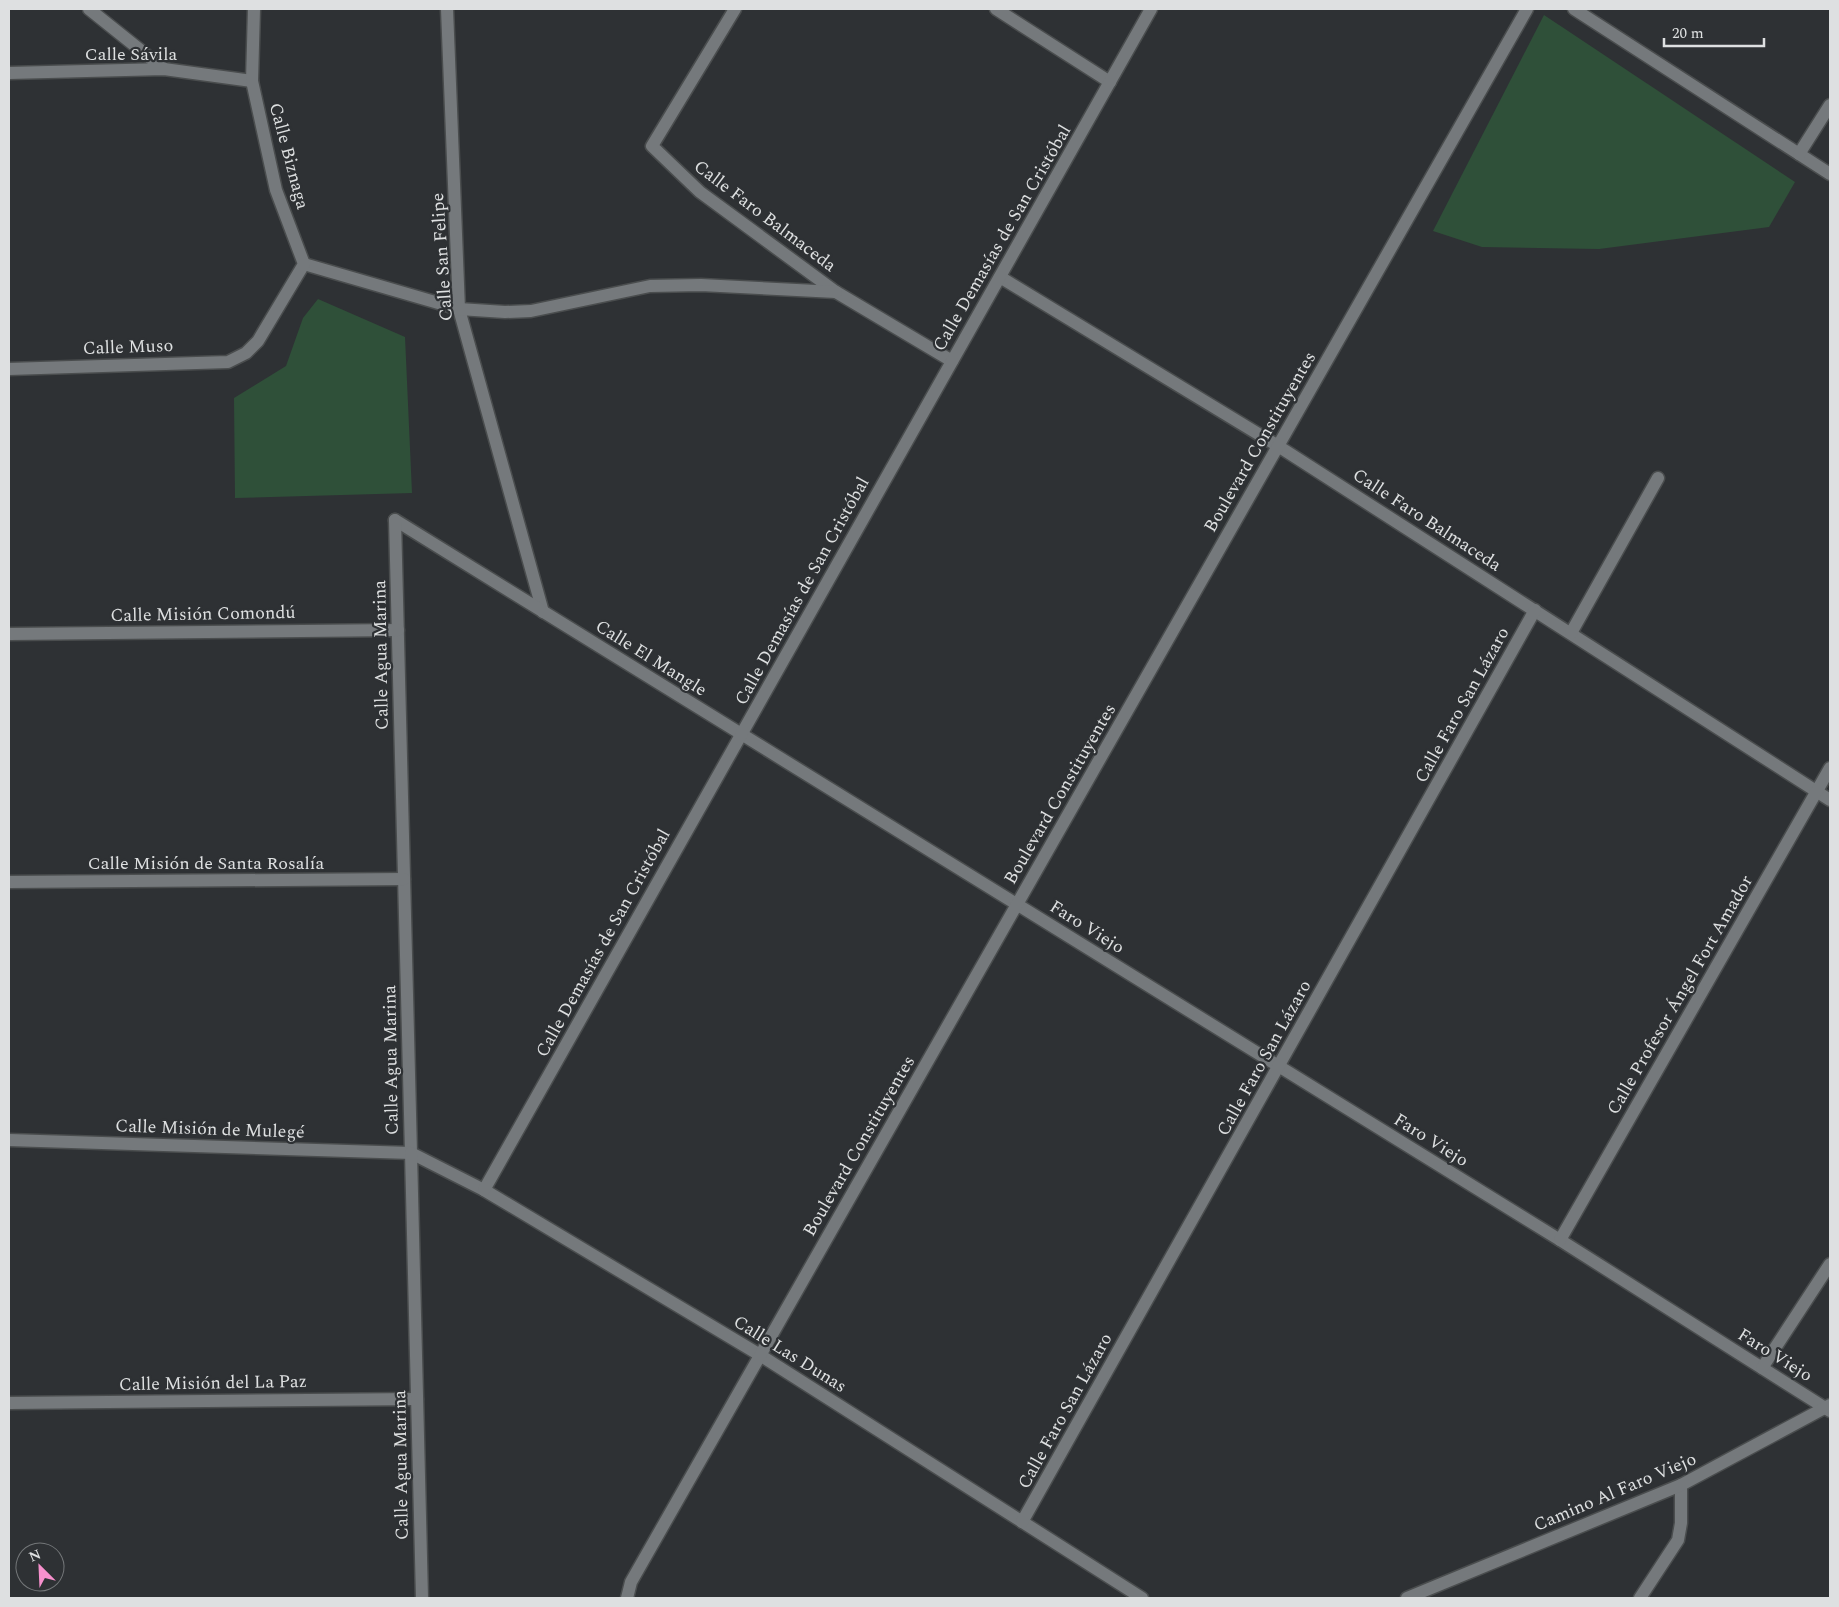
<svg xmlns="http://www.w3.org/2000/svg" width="1839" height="1607" viewBox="0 0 1839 1607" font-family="Spectral,serif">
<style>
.green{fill:#2f5039}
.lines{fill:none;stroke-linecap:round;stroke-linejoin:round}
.minor-casing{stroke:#4a4d4e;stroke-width:15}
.tertiary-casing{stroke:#4a4d4e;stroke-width:15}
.minor{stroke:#75797c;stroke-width:12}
.tertiary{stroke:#75797c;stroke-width:12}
.labels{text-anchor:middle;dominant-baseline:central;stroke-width:4.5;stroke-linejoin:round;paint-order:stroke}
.street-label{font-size:18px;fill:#dee0e1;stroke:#2e3134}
</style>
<rect width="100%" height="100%" fill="#2e3134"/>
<g class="green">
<path d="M 1544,15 L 1795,182 L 1769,227 L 1599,249 L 1482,247 L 1433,231 Z"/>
<path d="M 318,299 L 405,337 L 412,493 L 235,498 L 234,398 L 286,366 L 303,318 Z"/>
</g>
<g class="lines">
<g class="minor-casing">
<g id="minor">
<path d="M 89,9 L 164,69"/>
<path d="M 447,9 L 459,309 L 543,612"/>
<path d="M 735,9 L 652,146 L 700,192 L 836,292 L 952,361"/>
<path d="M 996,9 L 1110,82"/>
<path d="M 1574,9 L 1830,174"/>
<path d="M 9,73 L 164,69 L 252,81"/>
<path d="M 1799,154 L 1830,105"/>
<path d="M 304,264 L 459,309 L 505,312 L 531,311 L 650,286 L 701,285 L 836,292"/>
<path d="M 1000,277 L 1278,446 L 1830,800"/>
<path d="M 9,369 L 228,362 L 246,353 L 258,341 L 304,264 L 276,190 L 252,81 L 254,9"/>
<path d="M 395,520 L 1560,1240 L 1830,1411"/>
<path d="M 395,520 L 411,1153"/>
<path d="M 1571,633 L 1658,478"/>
<path d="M 9,634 L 398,630"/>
<path d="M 9,882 L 404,879"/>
<path d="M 9,1140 L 411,1153 L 484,1190 L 760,1355 L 1142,1598"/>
<path d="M 1560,1240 L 1830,768"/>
<path d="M 1762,1368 L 1830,1264"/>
<path d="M 9,1403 L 417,1399"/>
<path d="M 1022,1522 L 1535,610"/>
<path d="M 1640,1598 L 1678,1540 L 1681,1523 L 1681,1485"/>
</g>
</g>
<g class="tertiary-casing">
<g id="tertiary">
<path d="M 411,1153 L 422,1598"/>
<path d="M 484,1190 L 1151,9"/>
<path d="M 627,1598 L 631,1582 L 1527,9"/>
<path d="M 1407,1598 L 1681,1485 L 1830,1405"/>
</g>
</g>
<use href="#minor" class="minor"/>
<use href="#tertiary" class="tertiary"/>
</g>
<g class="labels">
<g class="street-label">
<text x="131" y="54">Calle Sávila</text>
<text transform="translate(289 156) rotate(75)">Calle Biznaga</text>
<text transform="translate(765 216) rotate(37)">Calle Faro Balmaceda</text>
<text transform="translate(1002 238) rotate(-60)">Calle Demasías de San Cristóbal</text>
<text transform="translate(442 257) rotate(-94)">Calle San Felipe</text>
<text transform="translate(128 347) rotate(-2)">Calle Muso</text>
<text transform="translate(1260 442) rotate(-60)">Boulevard Constituyentes</text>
<text transform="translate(1427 520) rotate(33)">Calle Faro Balmaceda</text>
<text transform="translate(802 591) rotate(-61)">Calle Demasías de San Cristóbal</text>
<text transform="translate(203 614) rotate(-1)">Calle Misión Comondú</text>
<text transform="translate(381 655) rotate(-91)">Calle Agua Marina</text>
<text transform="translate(651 658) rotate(32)">Calle El Mangle</text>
<text transform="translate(1462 705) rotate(-61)">Calle Faro San Lázaro</text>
<text transform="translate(1060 794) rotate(-60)">Boulevard Constituyentes</text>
<text x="206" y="863">Calle Misión de Santa Rosalía</text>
<text transform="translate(1087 927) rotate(32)">Faro Viejo</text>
<text transform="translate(603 943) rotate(-61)">Calle Demasías de San Cristóbal</text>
<text transform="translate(1680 995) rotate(-60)">Calle Profesor Ángel Fort Amador</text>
<text transform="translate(1264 1058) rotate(-61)">Calle Faro San Lázaro</text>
<text transform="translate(391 1060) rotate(-91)">Calle Agua Marina</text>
<text transform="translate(210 1129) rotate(2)">Calle Misión de Mulegé</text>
<text transform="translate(1431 1140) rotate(32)">Faro Viejo</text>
<text transform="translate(859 1146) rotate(-60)">Boulevard Constituyentes</text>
<text transform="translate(790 1354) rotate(32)">Calle Las Dunas</text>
<text transform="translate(1775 1355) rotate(32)">Faro Viejo</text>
<text transform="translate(213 1383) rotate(-1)">Calle Misión del La Paz</text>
<text transform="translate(1065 1411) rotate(-61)">Calle Faro San Lázaro</text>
<text transform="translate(401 1465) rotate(-91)">Calle Agua Marina</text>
<text transform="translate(1615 1492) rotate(-23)">Camino Al Faro Viejo</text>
</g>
</g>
<rect width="1839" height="1607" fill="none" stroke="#dee0e1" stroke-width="20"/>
<g transform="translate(40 1567) rotate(336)"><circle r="24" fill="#2e3134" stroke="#747779"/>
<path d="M0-4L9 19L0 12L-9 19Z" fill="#f790cd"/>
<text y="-8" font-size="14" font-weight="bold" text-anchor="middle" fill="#dee0e1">N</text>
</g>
<path d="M1664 38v8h100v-8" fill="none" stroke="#dee0e1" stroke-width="2.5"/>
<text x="1672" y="38" font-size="15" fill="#dee0e1" stroke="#2e3134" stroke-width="4" paint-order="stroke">20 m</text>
</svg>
